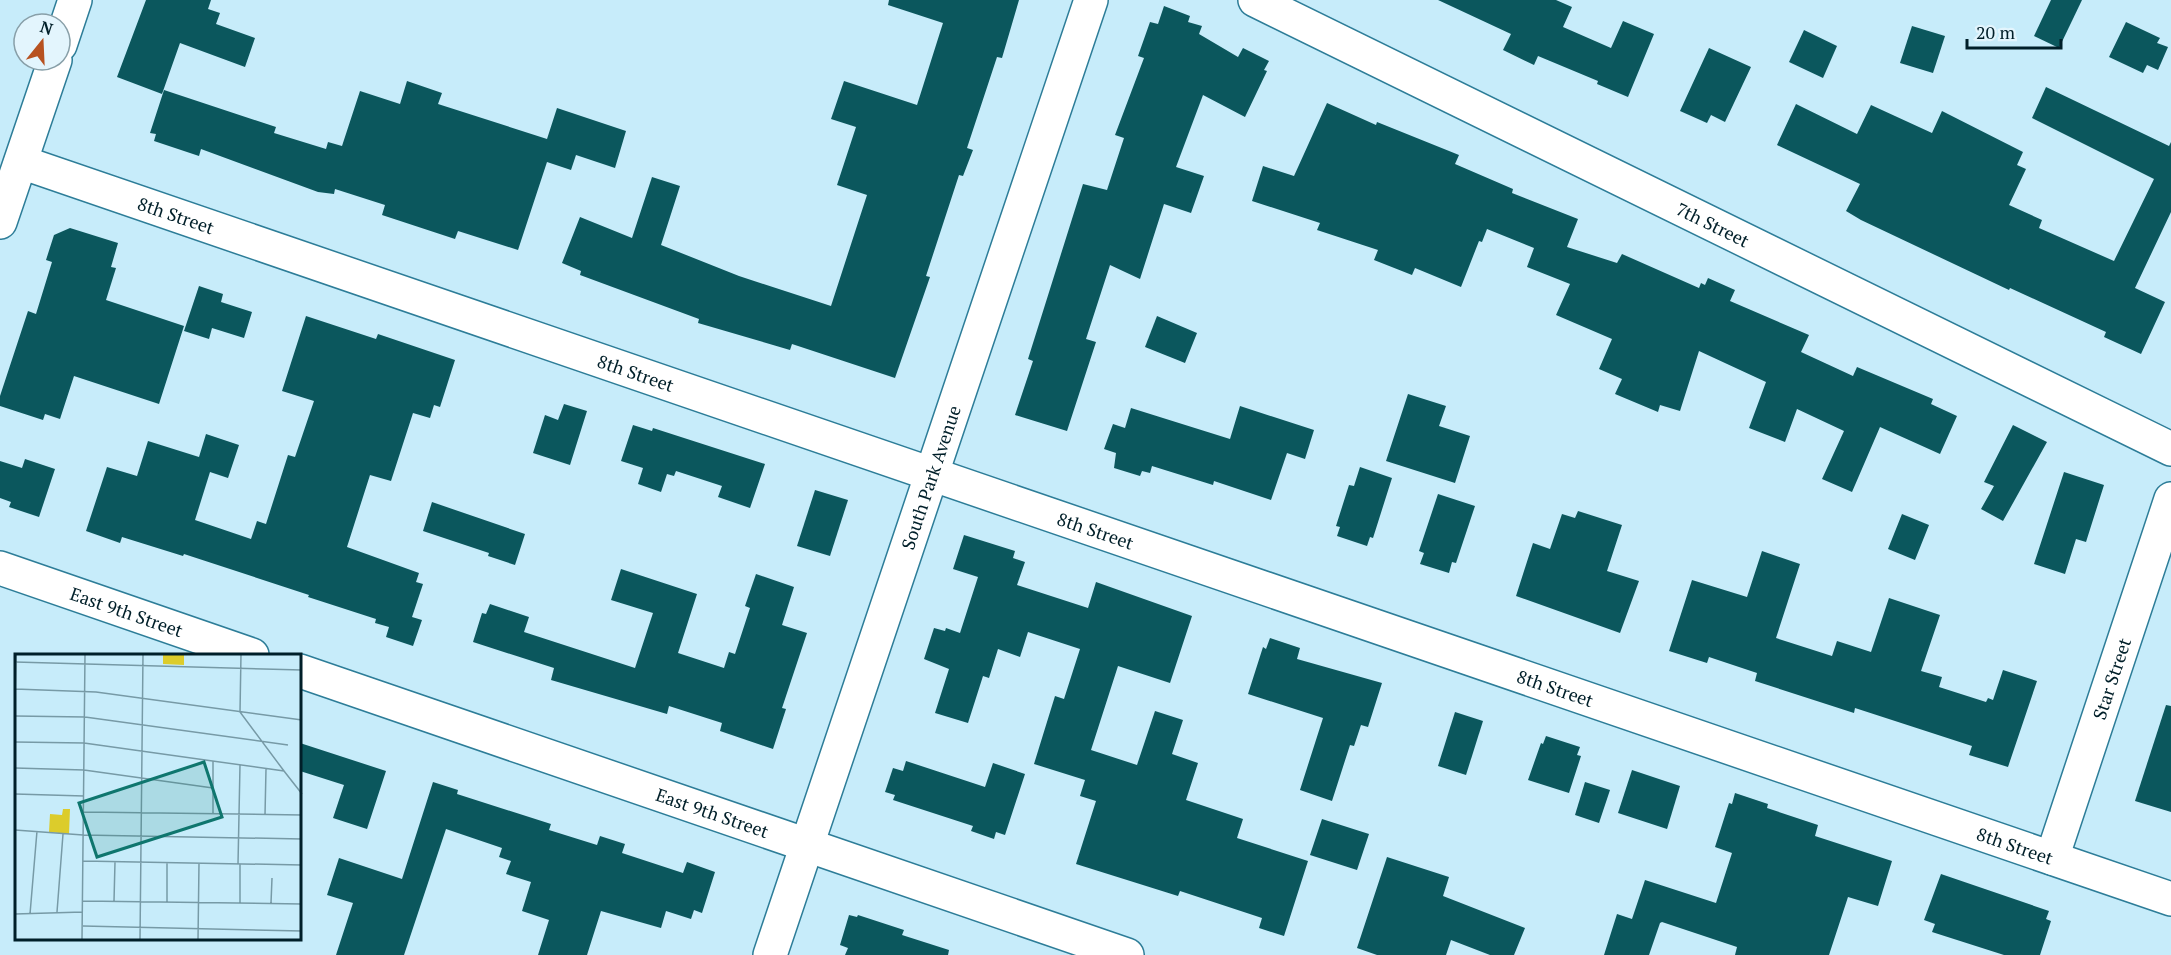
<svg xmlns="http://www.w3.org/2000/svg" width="2171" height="955" viewBox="0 0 2171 955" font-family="'PT Serif',serif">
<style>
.building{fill:#0b575d}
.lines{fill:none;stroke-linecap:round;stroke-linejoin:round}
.minor-casing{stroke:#2d7d98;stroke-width:36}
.minor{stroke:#fff;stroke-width:33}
.labels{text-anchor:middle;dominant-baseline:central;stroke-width:6;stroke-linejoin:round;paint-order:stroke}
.street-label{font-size:18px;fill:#001f29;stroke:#e3f5fd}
.inset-road{fill:none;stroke:#779aa6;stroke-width:1.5}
.view{fill:#0f766e;fill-opacity:0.15;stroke:#0f766e;stroke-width:3}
.inset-edge{fill:none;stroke:#001f29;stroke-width:3}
</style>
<rect width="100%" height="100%" fill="#c7ecfa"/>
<g class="building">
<path d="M 146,0 L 211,0 L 208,9 L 220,13 L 216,24 L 255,38 L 245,67 L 180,43 L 162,94 L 117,77 Z"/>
<path d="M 889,0 L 1019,0 L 1002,58 L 997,57 L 967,148 L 973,150 L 963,176 L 959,175 L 926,276 L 930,277 L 895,378 L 792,344 L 790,350 L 698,323 L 699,319 L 580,275 L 581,271 L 562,263 L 580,217 L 632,238 L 652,177 L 680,186 L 661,245 L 739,276 L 831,306 L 867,195 L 837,185 L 856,127 L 831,119 L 844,81 L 917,105 L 943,23 L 888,5 Z"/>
<path d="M 1438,0 L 1556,0 L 1572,7 L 1563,27 L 1611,48 L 1623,21 L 1654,34 L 1628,97 L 1597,84 L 1598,81 L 1538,56 L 1534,65 L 1503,50 L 1511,34 Z"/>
<path d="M 2051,0 L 2082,0 L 2059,48 L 2034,36 Z"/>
<path d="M 1164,6 L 1190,16 L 1188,22 L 1202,26 L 1199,34 L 1238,57 L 1243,48 L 1269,61 L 1264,70 L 1267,71 L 1245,117 L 1203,95 L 1176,167 L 1204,176 L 1191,213 L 1164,204 L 1140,279 L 1110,265 L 1086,339 L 1096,342 L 1067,431 L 1015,415 L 1033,361 L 1028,359 L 1083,184 L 1107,190 L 1124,138 L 1115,135 L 1144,58 L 1138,56 L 1150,22 L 1158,24 Z"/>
<path d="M 2126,22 L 2160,38 L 2157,43 L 2168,47 L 2158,70 L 2147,65 L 2143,73 L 2109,57 Z"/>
<path d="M 1912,26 L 1945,36 L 1933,73 L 1900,63 Z"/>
<path d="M 1804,30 L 1837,46 L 1823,78 L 1789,62 Z"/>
<path d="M 1709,48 L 1751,67 L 1725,122 L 1711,115 L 1707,123 L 1680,111 Z"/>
<path d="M 407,81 L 442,93 L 438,104 L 547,139 L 557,108 L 626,131 L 615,168 L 576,155 L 571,170 L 547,162 L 518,250 L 458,231 L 455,239 L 382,215 L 385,205 L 335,189 L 334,194 L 318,192 L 201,149 L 199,156 L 154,141 L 156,134 L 150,133 L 164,90 L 276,127 L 274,133 L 326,149 L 328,142 L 342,146 L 360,91 L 400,104 Z"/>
<path d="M 2046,87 L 2169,146 L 2171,142 L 2171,212 L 2135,288 L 2165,302 L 2141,354 L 2104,337 L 2106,332 L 2010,288 L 2009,290 L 1861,220 L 1846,211 L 1860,184 L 1777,145 L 1796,104 L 1857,134 L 1871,105 L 1932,133 L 1942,111 L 2023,152 L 2017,165 L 2026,169 L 2009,205 L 2042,220 L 2039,228 L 2114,261 L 2154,179 L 2032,118 Z"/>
<path d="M 1327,103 L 1376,125 L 1377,122 L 1459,155 L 1455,164 L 1513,189 L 1512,193 L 1578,219 L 1567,247 L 1617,263 L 1622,254 L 1699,288 L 1701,283 L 1705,285 L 1708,278 L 1735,290 L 1730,301 L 1809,335 L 1801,352 L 1853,376 L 1857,367 L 1933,399 L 1931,404 L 1957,416 L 1940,454 L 1880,427 L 1852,492 L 1822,479 L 1844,431 L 1797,409 L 1785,442 L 1749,428 L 1766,382 L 1699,351 L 1680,411 L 1660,405 L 1658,412 L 1615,394 L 1622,379 L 1599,369 L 1612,339 L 1556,315 L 1570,284 L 1527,267 L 1534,248 L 1487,229 L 1482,242 L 1479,241 L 1461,287 L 1415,268 L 1412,275 L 1374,260 L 1378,250 L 1317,230 L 1320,223 L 1252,201 L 1263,166 L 1294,176 Z"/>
<path d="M 70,228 L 118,243 L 111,267 L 116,268 L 106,300 L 184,326 L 159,404 L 74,376 L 60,419 L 45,414 L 43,420 L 0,406 L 0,396 L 28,311 L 36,314 L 52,262 L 46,260 L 54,235 Z"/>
<path d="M 199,286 L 223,294 L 221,302 L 252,312 L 244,338 L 212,328 L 209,339 L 184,331 Z"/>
<path d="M 306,316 L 376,339 L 378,334 L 455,360 L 440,407 L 434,405 L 430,418 L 413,413 L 391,481 L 370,475 L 347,547 L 419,573 L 416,582 L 423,584 L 412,617 L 422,620 L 413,646 L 386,637 L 389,627 L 375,623 L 376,619 L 308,597 L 309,595 L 184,554 L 183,556 L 122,537 L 120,543 L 86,531 L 107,467 L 137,476 L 148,441 L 199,457 L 206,434 L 239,445 L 228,478 L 210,472 L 195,520 L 251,539 L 257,521 L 266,524 L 288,455 L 295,457 L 314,401 L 282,391 Z"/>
<path d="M 1157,316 L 1197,333 L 1185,363 L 1145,347 Z"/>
<path d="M 1408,394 L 1446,406 L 1439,426 L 1470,436 L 1455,483 L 1386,461 Z"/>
<path d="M 564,404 L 587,411 L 570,465 L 533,453 L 545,415 L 558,420 Z"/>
<path d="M 1240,406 L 1314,430 L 1305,459 L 1287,453 L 1271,500 L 1214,481 L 1213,485 L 1152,466 L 1150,473 L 1142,471 L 1140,476 L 1114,468 L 1116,453 L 1104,449 L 1113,424 L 1125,428 L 1131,408 L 1230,439 Z"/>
<path d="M 633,425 L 652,431 L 653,428 L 765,464 L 750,508 L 718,497 L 722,486 L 676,471 L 674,476 L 667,474 L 661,492 L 638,484 L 643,468 L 621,461 Z"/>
<path d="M 2013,425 L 2047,442 L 2003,521 L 1981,509 L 1994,486 L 1984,482 Z"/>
<path d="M 25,459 L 55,469 L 39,517 L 9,507 L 11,502 L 0,498 L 0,461 L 22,468 Z"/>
<path d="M 1360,467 L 1392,478 L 1373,538 L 1370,537 L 1367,546 L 1337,536 L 1340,527 L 1336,526 L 1349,485 L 1354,486 Z"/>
<path d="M 2064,472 L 2104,485 L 2086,542 L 2076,539 L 2065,574 L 2034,564 Z"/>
<path d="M 815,490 L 848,500 L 830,556 L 797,546 Z"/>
<path d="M 1438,494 L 1475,506 L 1456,563 L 1452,562 L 1449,573 L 1420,564 L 1424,553 L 1419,551 Z"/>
<path d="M 432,502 L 525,534 L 515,565 L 488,556 L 489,553 L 423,531 Z"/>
<path d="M 1578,511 L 1622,525 L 1607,571 L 1639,581 L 1620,633 L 1516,596 L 1533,543 L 1550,549 L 1562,514 L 1575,518 Z"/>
<path d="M 1902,514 L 1929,525 L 1915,560 L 1888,549 Z"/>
<path d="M 964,535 L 1015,551 L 1013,558 L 1025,562 L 1017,585 L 1088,608 L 1096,582 L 1192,616 L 1170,683 L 1118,666 L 1091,750 L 1137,765 L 1155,711 L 1183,720 L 1172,754 L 1198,763 L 1186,800 L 1243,819 L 1237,838 L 1308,861 L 1284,936 L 1259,928 L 1262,918 L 1180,891 L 1178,896 L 1076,864 L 1096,801 L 1080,796 L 1085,780 L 1034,764 L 1055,696 L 1064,699 L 1080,649 L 1028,632 L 1020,657 L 998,649 L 989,678 L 983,676 L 968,723 L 935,713 L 949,669 L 924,659 L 934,628 L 945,631 L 946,628 L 960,633 L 978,577 L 953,569 Z"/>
<path d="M 1762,551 L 1800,564 L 1776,638 L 1832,656 L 1837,641 L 1871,652 L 1889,598 L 1940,615 L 1921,671 L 1942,677 L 1939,687 L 1986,702 L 1988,698 L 1993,700 L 2003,670 L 2037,681 L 2008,767 L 1969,755 L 1972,746 L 1855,708 L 1854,713 L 1755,681 L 1757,673 L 1709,657 L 1707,663 L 1669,651 L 1692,580 L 1747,597 Z"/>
<path d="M 621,569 L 697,594 L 678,653 L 724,668 L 729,652 L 735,654 L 750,608 L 745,606 L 756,574 L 794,587 L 782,625 L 807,633 L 782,708 L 786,709 L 773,749 L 720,731 L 722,723 L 669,706 L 667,714 L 551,680 L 554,668 L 473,642 L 482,613 L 486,614 L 490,604 L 529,617 L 524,632 L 635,668 L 653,613 L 611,600 Z"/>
<path d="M 1270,638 L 1300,648 L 1297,659 L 1382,683 L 1368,727 L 1361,725 L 1354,746 L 1350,745 L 1332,801 L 1300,790 L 1323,718 L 1248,694 L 1263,647 L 1266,649 Z"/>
<path d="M 2166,705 L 2171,706 L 2171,812 L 2135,801 Z"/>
<path d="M 1455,712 L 1483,721 L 1466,775 L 1438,766 Z"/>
<path d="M 1546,736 L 1580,747 L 1577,755 L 1581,756 L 1569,793 L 1528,780 L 1541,743 L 1543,744 Z"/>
<path d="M 300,743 L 386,771 L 367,829 L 333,818 L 344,785 L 300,771 Z"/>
<path d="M 906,761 L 985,787 L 993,763 L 1025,774 L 1005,835 L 996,832 L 994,839 L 971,831 L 973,826 L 893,800 L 895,795 L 885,792 L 893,768 L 903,771 Z"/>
<path d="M 1632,770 L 1680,786 L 1667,829 L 1618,813 Z"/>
<path d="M 433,782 L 458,790 L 457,794 L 551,824 L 549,830 L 597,845 L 600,836 L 625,844 L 622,853 L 683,873 L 687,862 L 715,872 L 702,913 L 694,910 L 691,919 L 666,911 L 661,928 L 601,911 L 587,955 L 538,955 L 549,920 L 522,911 L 531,882 L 506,874 L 511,861 L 499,857 L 502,848 L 446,829 L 404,955 L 336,955 L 353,903 L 327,895 L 339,858 L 402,879 Z"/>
<path d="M 1585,782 L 1610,790 L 1599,823 L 1575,815 Z"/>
<path d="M 1735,793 L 1768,804 L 1767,808 L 1818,825 L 1815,836 L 1892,861 L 1878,906 L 1848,897 L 1829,955 L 1735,955 L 1737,947 L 1662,922 L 1660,923 L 1649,955 L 1604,955 L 1617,914 L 1632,919 L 1645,880 L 1716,903 L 1732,853 L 1715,847 L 1729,803 L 1732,804 Z"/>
<path d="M 1322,819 L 1369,834 L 1357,870 L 1310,855 Z"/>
<path d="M 1387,857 L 1449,877 L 1443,896 L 1525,928 L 1514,955 L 1490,955 L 1451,940 L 1446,955 L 1377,955 L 1357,948 Z"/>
<path d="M 1941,874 L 2049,911 L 2046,919 L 2051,921 L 2040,955 L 2004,955 L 1932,932 L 1935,924 L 1924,920 Z"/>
<path d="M 849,915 L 857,917 L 858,915 L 904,930 L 902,935 L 949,950 L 948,955 L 845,955 L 848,948 L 840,945 Z"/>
</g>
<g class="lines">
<g class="minor-casing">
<g id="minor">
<path id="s1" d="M 1255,0 L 2171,449"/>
<path d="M 60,45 L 75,0"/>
<path id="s2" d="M 21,162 L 2171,899"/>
<path d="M 0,222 L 55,60"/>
<path id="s3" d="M 0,568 L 252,655"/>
<path id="s4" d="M 300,671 L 1127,955"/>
<path id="s5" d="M 2052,858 L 2171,499"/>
<path id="s6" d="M 770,955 L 1091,0"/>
</g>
</g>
<use href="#minor" class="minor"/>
</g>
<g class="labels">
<g class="street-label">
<text stroke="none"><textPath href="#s2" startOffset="164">8th Street</textPath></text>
<text stroke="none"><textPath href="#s1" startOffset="510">7th Street</textPath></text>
<text stroke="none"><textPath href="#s2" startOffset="650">8th Street</textPath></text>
<text stroke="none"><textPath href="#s6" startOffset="504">South Park Avenue</textPath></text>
<text stroke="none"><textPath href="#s2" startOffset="1136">8th Street</textPath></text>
<text stroke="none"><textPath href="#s3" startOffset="134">East 9th Street</textPath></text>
<text stroke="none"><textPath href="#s5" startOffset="189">Star Street</textPath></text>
<text stroke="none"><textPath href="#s2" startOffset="1622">8th Street</textPath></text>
<text stroke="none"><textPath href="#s4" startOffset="436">East 9th Street</textPath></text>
<text stroke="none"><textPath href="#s2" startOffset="2108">8th Street</textPath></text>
</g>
</g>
<g transform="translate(15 654)">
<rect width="286" height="286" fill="#c7ecfa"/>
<path d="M 148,0 L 169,0 L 169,11 L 148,10 ZM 48,155 L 55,155 L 54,180 L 34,178 L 35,160 L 47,161 Z" fill="#dccc2b"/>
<path class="inset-road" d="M 226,0 L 225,58 L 269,117M 0,8 L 287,16M 0,35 L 81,38 L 287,66M 0,44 L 1,0M 0,62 L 70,63 L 273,91M 0,88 L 69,89 L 269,117 L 287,140M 0,114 L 69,116 L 198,134M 0,140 L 69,142M 69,158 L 287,161M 198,160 L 198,107M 250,161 L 251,115M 0,176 L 68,181 L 287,185M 68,207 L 287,211M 223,210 L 225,111M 68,247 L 287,250M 99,247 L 100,208M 152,248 L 152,209M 225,249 L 225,210M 256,249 L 257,224M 42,258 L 48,180M 0,260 L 68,258M 15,260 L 22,177M 68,272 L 287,277M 67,286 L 70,0M 125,286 L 128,0M 183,286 L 184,209"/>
<path class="view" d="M 189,108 L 207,163 L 82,203 L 64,149 Z"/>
<rect width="286" height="286" class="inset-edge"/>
</g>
<g transform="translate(42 42) rotate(18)"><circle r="28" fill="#e3f5fd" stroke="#889fa8" stroke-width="1.5"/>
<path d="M0-4.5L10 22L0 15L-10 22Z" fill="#b75221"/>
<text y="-9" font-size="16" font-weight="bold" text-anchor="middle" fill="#001f29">N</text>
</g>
<path d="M1967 39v9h94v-9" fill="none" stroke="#001f29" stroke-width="3"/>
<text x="1976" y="39" font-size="18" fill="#001f29" stroke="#e3f5fd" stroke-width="4.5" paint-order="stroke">20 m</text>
</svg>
